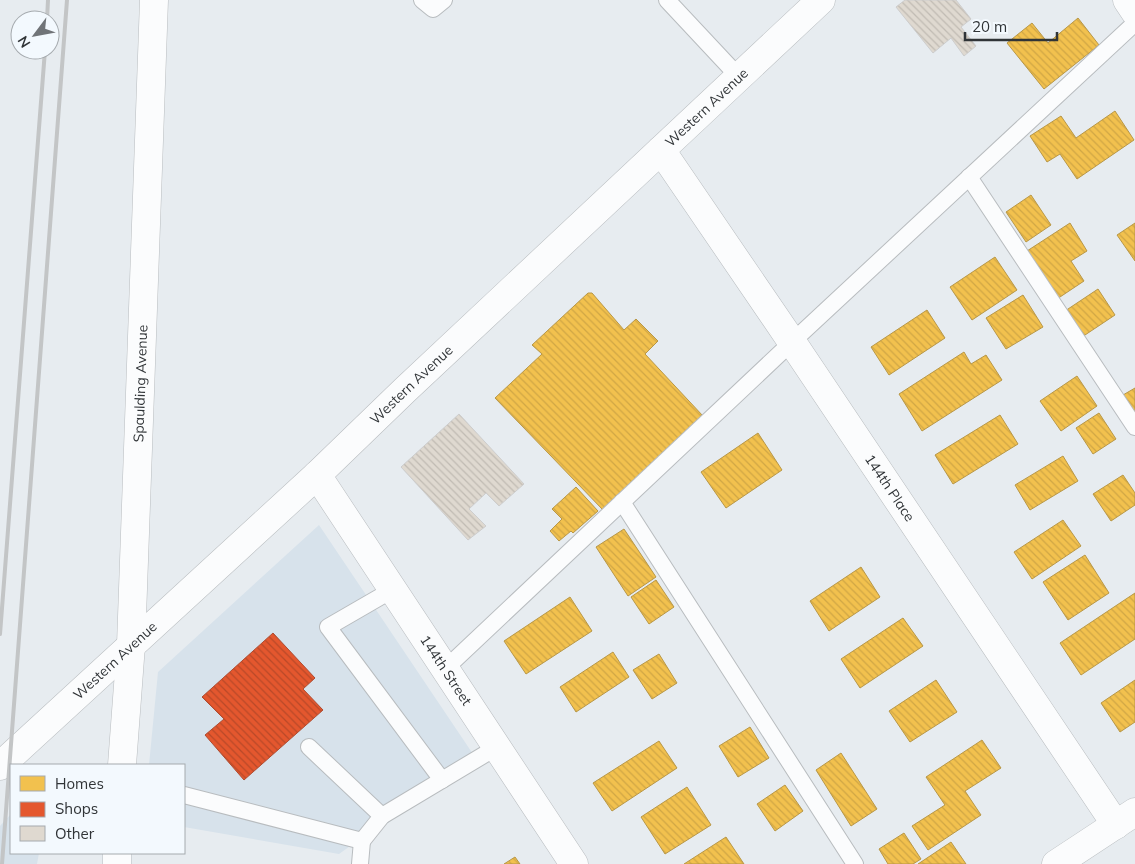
<svg xmlns="http://www.w3.org/2000/svg" width="1135" height="864" viewBox="0 0 1135 864" font-family="Mulish,sans-serif">
<style>
.built{fill:#d7e2eb}
.homes{fill:url(#homes-back-hatch);stroke:#b89747}
.shops{fill:url(#shops-back-hatch);stroke:#ae4c31}
.building{fill:url(#building-back-hatch);stroke:#cdcdcd}
.lines{fill:none;stroke-linecap:round;stroke-linejoin:round}
.lane-casing{stroke:#b8bcbf;stroke-width:18}
.street-casing{stroke:#b8bcbf;stroke-width:29}
.secondary-casing{stroke:#b8bcbf;stroke-width:29}
.lane{stroke:#fbfcfd;stroke-width:16}
.street{stroke:#fbfcfd;stroke-width:28}
.secondary{stroke:#fbfcfd;stroke-width:28}
.rail{stroke:#c3c5c6;stroke-width:4}
.labels{text-anchor:middle;dominant-baseline:central;stroke-width:5;stroke-linejoin:round;paint-order:stroke}
.street-label{font-size:14px;fill:#303437;stroke:#f3f9fe}
</style>
<defs>
<pattern id="homes-back-hatch" width="6" height="6" patternUnits="userSpaceOnUse" patternTransform="scale(1.25)"><rect width="6" height="6" fill="#f2c14e"/><path d="M-1 5l2 2M0 0l6 6M5-1l2 2" fill="none" stroke="#d0a645"/></pattern>
<pattern id="shops-back-hatch" width="6" height="6" patternUnits="userSpaceOnUse" patternTransform="scale(1.25)"><rect width="6" height="6" fill="#e4572e"/><path d="M-1 5l2 2M0 0l6 6M5-1l2 2" fill="none" stroke="#b94928"/></pattern>
<pattern id="building-back-hatch" width="6" height="6" patternUnits="userSpaceOnUse" patternTransform="scale(1.25)"><rect width="6" height="6" fill="#dfd9d0"/><path d="M-1 5l2 2M0 0l6 6M5-1l2 2" fill="none" stroke="#c0bbb3"/></pattern>
</defs>
<rect width="100%" height="100%" fill="#e7ecf0"/>
<g class="built">
<path d="M 319,525 L 475,757 L 339,854 L 184,827 L 184,765 L 149,765 L 158,672 Z"/>
<path d="M 11,814 L 11,853 L 39,853 L 37,864 L 0,864 L 0,826 Z"/>
</g>
<g class="homes">
<path d="M 1078,18 L 1099,45 L 1044,89 L 1007,43 L 1032,23 L 1048,43 Z"/>
<path d="M 1115,111 L 1134,140 L 1077,179 L 1060,154 L 1047,162 L 1030,136 L 1061,116 L 1076,138 Z"/>
<path d="M 1031,195 L 1051,225 L 1026,242 L 1006,212 Z"/>
<path d="M 1070,223 L 1087,251 L 1071,261 L 1084,281 L 1057,299 L 1027,251 Z"/>
<path d="M 1135,223 L 1135,261 L 1117,235 Z"/>
<path d="M 995,257 L 1017,290 L 972,320 L 950,287 Z"/>
<path d="M 1098,289 L 1115,315 L 1082,337 L 1065,311 Z"/>
<path d="M 588,293 L 592,293 L 624,330 L 636,319 L 658,341 L 645,354 L 703,416 L 603,510 L 495,398 L 542,354 L 532,345 Z"/>
<path d="M 1023,295 L 1043,327 L 1006,349 L 986,318 Z"/>
<path d="M 927,310 L 945,338 L 889,375 L 871,347 Z"/>
<path d="M 964,352 L 971,364 L 986,355 L 1002,380 L 922,431 L 899,394 Z"/>
<path d="M 1077,376 L 1097,406 L 1061,431 L 1040,401 Z"/>
<path d="M 1135,388 L 1135,415 L 1123,395 Z"/>
<path d="M 1099,413 L 1116,439 L 1093,454 L 1076,428 Z"/>
<path d="M 1000,415 L 1018,444 L 953,484 L 935,455 Z"/>
<path d="M 758,433 L 782,470 L 726,508 L 701,472 Z"/>
<path d="M 1063,456 L 1078,481 L 1030,510 L 1015,485 Z"/>
<path d="M 1123,475 L 1135,493 L 1135,505 L 1111,521 L 1093,494 Z"/>
<path d="M 576,487 L 598,511 L 573,533 L 571,531 L 559,541 L 550,531 L 562,519 L 552,509 Z"/>
<path d="M 1063,520 L 1081,546 L 1032,579 L 1014,552 Z"/>
<path d="M 624,529 L 656,577 L 628,596 L 596,547 Z"/>
<path d="M 1085,555 L 1109,593 L 1068,620 L 1043,582 Z"/>
<path d="M 861,567 L 880,597 L 829,631 L 810,601 Z"/>
<path d="M 656,580 L 674,607 L 649,624 L 631,597 Z"/>
<path d="M 1135,593 L 1135,639 L 1081,675 L 1060,643 Z"/>
<path d="M 570,597 L 592,631 L 526,674 L 504,641 Z"/>
<path d="M 903,618 L 923,646 L 860,688 L 841,659 Z"/>
<path d="M 613,652 L 629,677 L 576,712 L 560,687 Z"/>
<path d="M 659,654 L 677,683 L 652,699 L 633,670 Z"/>
<path d="M 936,680 L 957,712 L 910,742 L 889,711 Z"/>
<path d="M 1135,680 L 1135,722 L 1120,732 L 1101,703 Z"/>
<path d="M 750,727 L 769,758 L 738,777 L 719,746 Z"/>
<path d="M 982,740 L 1001,768 L 965,791 L 981,815 L 928,850 L 912,826 L 945,805 L 926,777 Z"/>
<path d="M 659,741 L 677,768 L 612,811 L 593,783 Z"/>
<path d="M 841,753 L 877,809 L 851,826 L 816,770 Z"/>
<path d="M 785,785 L 803,811 L 775,831 L 757,804 Z"/>
<path d="M 687,787 L 711,825 L 665,854 L 641,817 Z"/>
<path d="M 904,833 L 921,859 L 913,864 L 888,864 L 879,849 Z"/>
<path d="M 726,837 L 744,864 L 684,864 Z"/>
<path d="M 951,842 L 966,864 L 918,864 Z"/>
<path d="M 515,857 L 520,864 L 504,864 Z"/>
</g>
<path class="shops" d="M 273,633 L 315,678 L 303,689 L 323,710 L 244,780 L 205,735 L 224,719 L 202,697 Z"/>
<g class="building">
<path d="M 905,0 L 956,0 L 971,19 L 961,27 L 976,46 L 964,56 L 951,38 L 933,53 L 896,7 Z"/>
<path d="M 459,414 L 524,484 L 499,506 L 486,493 L 469,509 L 486,526 L 468,540 L 401,467 Z"/>
</g>
<g class="lines">
<g class="lane-casing">
<g id="lane">
<path d="M 422,0 L 433,9 L 444,0"/>
<path d="M 667,0 L 739,77"/>
<path d="M 969,177 L 1135,427"/>
<path d="M 622,502 L 855,864"/>
<path d="M 392,590 L 328,627 L 442,780"/>
<path d="M 445,669 L 792,342 L 1135,23"/>
<path d="M 309,747 L 382,816"/>
<path d="M 184,795 L 362,841 L 382,816 L 497,747"/>
<path d="M 360,864 L 362,841"/>
</g>
</g>
<g class="street-casing">
<g id="street">
<path d="M 1127,0 L 1135,12"/>
<path id="s1" d="M 661,150 L 792,342 L 1116,825"/>
<path id="s2" d="M 317,475 L 574,864"/>
<path id="s3" d="M 122,765 L 131,645 L 154,0"/>
<path d="M 117,864 L 117,853"/>
<path d="M 1056,864 L 1135,812"/>
</g>
</g>
<g class="secondary-casing">
<g id="secondary">
<path id="s4" d="M 0,766 L 317,475 L 405,390 L 821,0"/>
</g>
</g>
<use href="#lane" class="lane"/>
<use href="#street" class="street"/>
<use href="#secondary" class="secondary"/>
<g class="rail">
<path d="M 47,20 L 48,0"/>
<path d="M 0,634 L 45,50"/>
<path d="M 2,864 L 67,0"/>
</g>
</g>
<g class="labels">
<g class="street-label">
<text stroke="none"><textPath href="#s4" startOffset="966">Western Avenue</textPath></text>
<text stroke="none"><textPath href="#s3" startOffset="382">Spaulding Avenue</textPath></text>
<text stroke="none"><textPath href="#s4" startOffset="561">Western Avenue</textPath></text>
<text stroke="none"><textPath href="#s1" startOffset="408">144th Place</textPath></text>
<text stroke="none"><textPath href="#s4" startOffset="156">Western Avenue</textPath></text>
<text stroke="none"><textPath href="#s2" startOffset="234">144th Street</textPath></text>
</g>
</g>
<rect x="10" y="764" width="175" height="90" fill="#f3f9fe" stroke="#a5aaae"/>
<rect x="20" y="776" width="25" height="15" fill="#f2c14e" stroke="#a5aaae"/>
<text x="55" y="789" font-size="15" fill="#303437">Homes</text>
<rect x="20" y="802" width="25" height="15" fill="#e4572e" stroke="#a5aaae"/>
<text x="55" y="814" font-size="15" fill="#303437">Shops</text>
<rect x="20" y="826" width="25" height="15" fill="#dfd9d0" stroke="#a5aaae"/>
<text x="55" y="839" font-size="15" fill="#303437">Other</text>
<g transform="translate(35 35) rotate(238)"><circle r="24" fill="#f3f9fe" stroke="#a5aaae"/>
<path d="M0-4L9 19L0 12L-9 19Z" fill="#707478"/>
<text y="-8" font-size="14" font-weight="bold" text-anchor="middle" fill="#303437">N</text>
</g>
<path d="M965 32v8h92v-8" fill="none" stroke="#303437" stroke-width="2.5"/>
<text x="972" y="32" font-size="15" fill="#303437" stroke="#f3f9fe" stroke-width="4" paint-order="stroke">20 m</text>
</svg>
